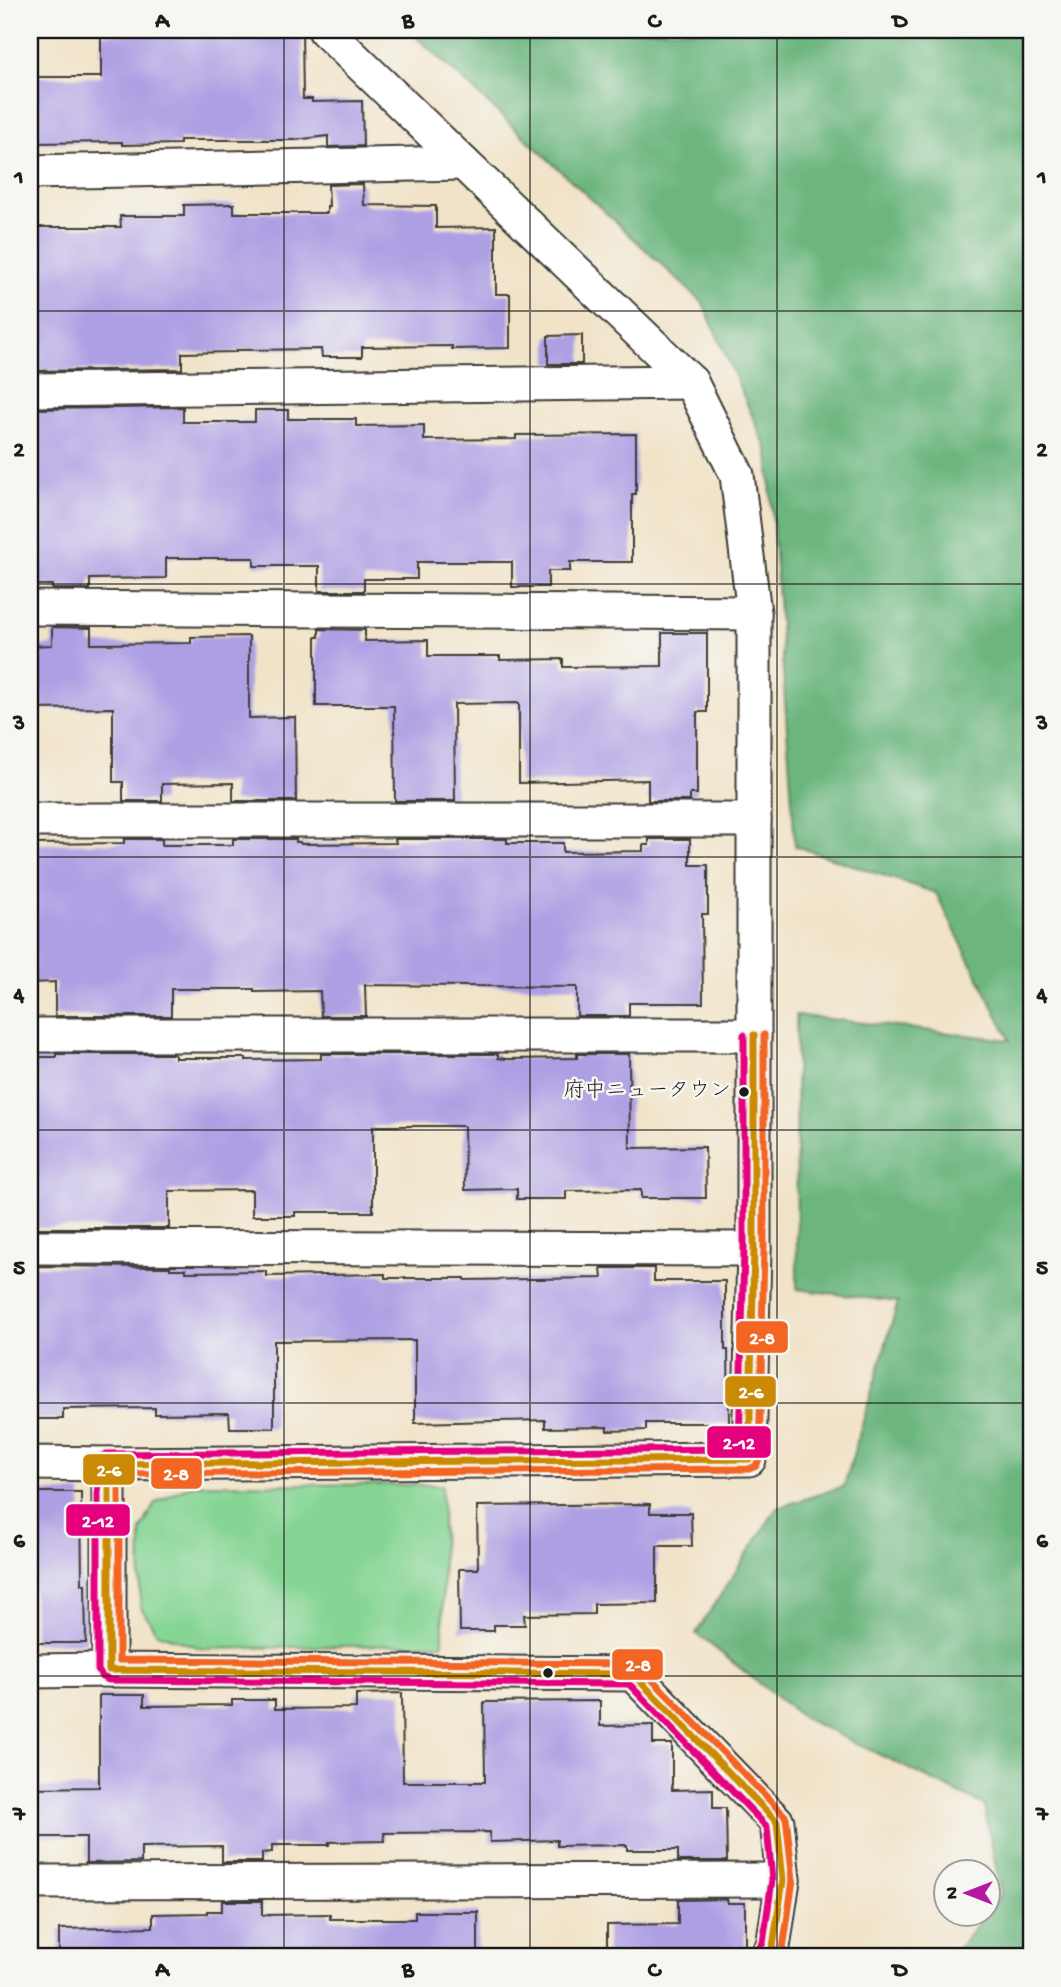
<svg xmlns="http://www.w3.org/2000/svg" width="1061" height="1987" viewBox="0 0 1061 1987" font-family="'Gochi Hand','Klee One',sans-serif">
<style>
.green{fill:#86d594;stroke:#517858;stroke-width:2}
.forest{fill:#6cb67e;stroke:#44694d;stroke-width:2}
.building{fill:#ae9ee3}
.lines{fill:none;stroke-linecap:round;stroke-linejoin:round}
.street-casing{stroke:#3c3a36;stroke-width:37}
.street{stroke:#fff;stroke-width:33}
.bus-1-casing{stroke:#f6f6f2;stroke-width:12}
.bus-2-casing{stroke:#f6f6f2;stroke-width:12}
.bus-3-casing{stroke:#f6f6f2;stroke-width:12}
.bus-1{stroke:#cb8a06;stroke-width:7}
.bus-2{stroke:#e5007d;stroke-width:7}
.bus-3{stroke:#f26522;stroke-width:7}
.grid{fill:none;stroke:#1c1c1c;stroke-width:2;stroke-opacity:0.55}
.bus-dot{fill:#1c1c1c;stroke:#f6f6f2;stroke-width:2.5}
.labels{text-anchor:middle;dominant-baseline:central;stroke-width:5;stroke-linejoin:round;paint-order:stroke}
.bus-label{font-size:21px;fill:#1c1c1c;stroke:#f6f6f2;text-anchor:end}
.line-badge{stroke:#f6f6f2;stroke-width:2.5}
.badge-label{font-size:19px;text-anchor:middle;font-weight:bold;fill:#fff}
.neatline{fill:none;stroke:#1c1c1c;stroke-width:2.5}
.grid-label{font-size:23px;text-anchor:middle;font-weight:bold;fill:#1c1c1c}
</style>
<rect width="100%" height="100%" fill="#f6f6f2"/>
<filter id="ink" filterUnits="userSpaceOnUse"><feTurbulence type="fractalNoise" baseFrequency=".0143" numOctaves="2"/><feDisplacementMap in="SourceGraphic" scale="14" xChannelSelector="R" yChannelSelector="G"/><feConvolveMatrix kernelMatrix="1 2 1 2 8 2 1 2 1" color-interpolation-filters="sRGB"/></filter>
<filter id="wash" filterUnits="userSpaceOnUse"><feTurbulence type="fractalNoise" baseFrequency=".00686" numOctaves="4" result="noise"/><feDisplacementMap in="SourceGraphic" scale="28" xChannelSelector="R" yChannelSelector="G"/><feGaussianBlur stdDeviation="1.57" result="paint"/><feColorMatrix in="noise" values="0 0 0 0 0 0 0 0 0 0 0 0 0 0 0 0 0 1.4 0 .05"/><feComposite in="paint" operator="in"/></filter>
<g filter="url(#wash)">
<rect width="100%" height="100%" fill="#f1e3c8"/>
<path class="green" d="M 193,1484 L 442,1485 L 443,1644 L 203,1649 L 157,1633 L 140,1606 L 141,1530 L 155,1503 Z"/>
<path class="forest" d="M 409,30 L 1031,30 L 1031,1957 L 952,1957 L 1001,1894 L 984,1805 L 803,1718 L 696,1633 L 777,1508 L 844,1486 L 898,1302 L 797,1289 L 796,1015 L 1010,1040 L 936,893 L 795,846 L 768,452 L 703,303 Z"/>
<g id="blocks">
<g class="building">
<path d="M 123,30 L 302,30 L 303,99 L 312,99 L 312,102 L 362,101 L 363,146 L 328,147 L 328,136 L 295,140 L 180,140 L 180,144 L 122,145 L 122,142 L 30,143 L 30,77 L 101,77 L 101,34 L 123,34 Z"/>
<path d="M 363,184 L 364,205 L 436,206 L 436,228 L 496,227 L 496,294 L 510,294 L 510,348 L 452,349 L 452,346 L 362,347 L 362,357 L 322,357 L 321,349 L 236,350 L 236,352 L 182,353 L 182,369 L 30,371 L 30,227 L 121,227 L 120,216 L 184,216 L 184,205 L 234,204 L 234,213 L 327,213 L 327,206 L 329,206 L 328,185 Z"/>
<path d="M 582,335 L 582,364 L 548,364 L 548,336 Z"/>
<path d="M 183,407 L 183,422 L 255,422 L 255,410 L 288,410 L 288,419 L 356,419 L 356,426 L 424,425 L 424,440 L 516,439 L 516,435 L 636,434 L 636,494 L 632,494 L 632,562 L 570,562 L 570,571 L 548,571 L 548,587 L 512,587 L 512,562 L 417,562 L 417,579 L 364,579 L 364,591 L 319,591 L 319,566 L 254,566 L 254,558 L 166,558 L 166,578 L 90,579 L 90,589 L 52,589 L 52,585 L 30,585 L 30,409 Z"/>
<path d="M 52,627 L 91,628 L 91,644 L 191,643 L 191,637 L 249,636 L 249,718 L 295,717 L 296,801 L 233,801 L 233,783 L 162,784 L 162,801 L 123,801 L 123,782 L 113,782 L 113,708 L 30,709 L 30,646 L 52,645 Z"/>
<path d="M 319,629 L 365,630 L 365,641 L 428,640 L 428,656 L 500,656 L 500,660 L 563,659 L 563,667 L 662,666 L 662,633 L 707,633 L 707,712 L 697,712 L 697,794 L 690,794 L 690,801 L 648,801 L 648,780 L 519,783 L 519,703 L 454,704 L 455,801 L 395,801 L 394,706 L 316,706 L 316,637 L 319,637 Z"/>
<path d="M 124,839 L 162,839 L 162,845 L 233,845 L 233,839 L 296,839 L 296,842 L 300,842 L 301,844 L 396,843 L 395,839 L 507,839 L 507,843 L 563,843 L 563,852 L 643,851 L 643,845 L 649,845 L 649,839 L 690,839 L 690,865 L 708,865 L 708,914 L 702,914 L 703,1003 L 629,1003 L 629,1016 L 577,1016 L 577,987 L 365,985 L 366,1016 L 321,1016 L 320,991 L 254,992 L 254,989 L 171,989 L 171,1016 L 55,1016 L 55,982 L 30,983 L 30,844 L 124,843 Z"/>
<path d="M 56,1054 L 172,1054 L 175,1055 L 175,1058 L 246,1058 L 246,1060 L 321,1059 L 321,1054 L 498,1054 L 498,1058 L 507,1059 L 577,1058 L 577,1054 L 629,1054 L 630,1148 L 705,1147 L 706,1198 L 641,1198 L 641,1190 L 566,1191 L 566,1199 L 517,1199 L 517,1189 L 465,1190 L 464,1126 L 373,1126 L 373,1212 L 295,1212 L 295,1216 L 252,1216 L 252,1190 L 169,1191 L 169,1228 L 30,1228 L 30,1057 L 56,1057 Z"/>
<path d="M 30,1266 L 170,1267 L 170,1269 L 186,1269 L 186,1272 L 266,1271 L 266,1276 L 385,1274 L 385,1278 L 465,1278 L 465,1280 L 602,1278 L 601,1268 L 654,1268 L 654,1281 L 725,1281 L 725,1350 L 728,1350 L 729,1423 L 646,1423 L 646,1430 L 607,1431 L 607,1427 L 545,1428 L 545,1420 L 415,1423 L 415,1340 L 274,1341 L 274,1428 L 230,1428 L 229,1413 L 155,1414 L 155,1408 L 63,1409 L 63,1419 L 30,1419 Z"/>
<path d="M 32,1492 L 81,1492 L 82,1584 L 85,1584 L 86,1643 L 34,1643 Z"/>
<path d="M 650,1504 L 650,1513 L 691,1513 L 692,1546 L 657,1546 L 657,1603 L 594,1604 L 594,1614 L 524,1615 L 525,1625 L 494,1625 L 494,1631 L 460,1631 L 459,1569 L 478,1569 L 477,1506 Z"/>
<path d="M 402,1693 L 403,1782 L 485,1782 L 484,1702 L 600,1701 L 600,1726 L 653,1725 L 653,1744 L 672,1744 L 672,1790 L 713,1789 L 713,1808 L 726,1808 L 727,1861 L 678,1861 L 678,1850 L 627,1850 L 627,1845 L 557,1846 L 557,1840 L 490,1842 L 490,1832 L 384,1833 L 385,1841 L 329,1842 L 329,1845 L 272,1845 L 272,1852 L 262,1853 L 262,1862 L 222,1862 L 222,1846 L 141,1847 L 141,1862 L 86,1863 L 86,1837 L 30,1837 L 30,1788 L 99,1787 L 99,1695 L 144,1695 L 144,1706 L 232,1705 L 232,1700 L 275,1700 L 275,1709 L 356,1708 L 356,1694 Z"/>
<path d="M 727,1899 L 728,1903 L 745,1903 L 745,1947 L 720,1947 L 720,1957 L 607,1957 L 607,1925 L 678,1924 L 678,1900 Z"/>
<path d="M 222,1901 L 262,1901 L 262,1915 L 330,1914 L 330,1919 L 415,1919 L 415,1912 L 478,1912 L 478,1957 L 59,1957 L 59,1929 L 153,1927 L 153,1914 L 207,1913 L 207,1911 L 222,1911 Z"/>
</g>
</g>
</g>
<g filter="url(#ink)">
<use href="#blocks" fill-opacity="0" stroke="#3c3a36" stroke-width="2"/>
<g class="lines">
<g class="street-casing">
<g id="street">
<path d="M 325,30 L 691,382 L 737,475 L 754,613 L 754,1249 L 749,1459 L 109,1464 L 109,1670 L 633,1674 L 777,1822 L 783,1880 L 773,1947 L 766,1957"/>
<path d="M 30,172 L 463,163"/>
<path d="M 30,390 L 691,382"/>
<path d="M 30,608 L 754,613"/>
<path d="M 30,820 L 754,820"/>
<path d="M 30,1035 L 754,1035"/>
<path d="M 30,1247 L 754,1249"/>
<path d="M 30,1463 L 109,1464"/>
<path d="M 30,1671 L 109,1670"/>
<path d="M 30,1882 L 783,1880"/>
</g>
</g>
<use href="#street" class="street"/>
<g class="bus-1-casing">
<path id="bus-1" d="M 754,1035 L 754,1249 L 749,1459 L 109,1464 L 109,1670 L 633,1674 L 777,1822 L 783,1880 L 773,1947 L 766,1957"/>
</g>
<g class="bus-2-casing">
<path id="bus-2" d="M 744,1035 L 744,1249 L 739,1449 L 106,1454 L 101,1457 L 98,1464 L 98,1670 L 102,1677 L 109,1680 L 629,1684 L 767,1827 L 772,1880 L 763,1943 L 757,1951"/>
</g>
<g class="bus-3-casing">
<path id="bus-3" d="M 764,1035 L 764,1249 L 759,1459 L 756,1466 L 749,1469 L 119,1474 L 119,1660 L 637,1664 L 786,1817 L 793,1880 L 783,1949 L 779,1957"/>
</g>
<use href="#bus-1" class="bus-1"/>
<use href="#bus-2" class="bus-2"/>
<use href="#bus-3" class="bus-3"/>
</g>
</g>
<path class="grid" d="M 284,30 L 284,1957M 530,30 L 530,1957M 777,30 L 777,1957M 30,311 L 1031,311M 30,584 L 1031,584M 30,857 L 1031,857M 30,1130 L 1031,1130M 30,1403 L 1031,1403M 30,1676 L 1031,1676"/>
<g class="bus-dot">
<circle cx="744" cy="1092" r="6"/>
<circle cx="548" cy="1673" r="6"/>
</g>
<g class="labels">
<g class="bus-label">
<text x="731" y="1092">府中ニュータウン</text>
</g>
</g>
<g class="line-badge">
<rect x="735" y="1320" width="54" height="34" rx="7" fill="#f26522"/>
<rect x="724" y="1375" width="53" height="33" rx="7" fill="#cb8a06"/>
<rect x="706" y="1425" width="66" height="34" rx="7" fill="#e5007d"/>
<rect x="82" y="1453" width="54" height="33" rx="7" fill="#cb8a06"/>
<rect x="150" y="1457" width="53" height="33" rx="7" fill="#f26522"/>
<rect x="65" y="1503" width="66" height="34" rx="7" fill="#e5007d"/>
<rect x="611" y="1648" width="53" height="33" rx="7" fill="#f26522"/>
</g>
<g class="badge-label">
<text x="762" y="1344">2-8</text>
<text x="751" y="1398">2-6</text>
<text x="739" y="1449">2-12</text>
<text x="109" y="1476">2-6</text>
<text x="176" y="1480">2-8</text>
<text x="98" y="1527">2-12</text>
<text x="638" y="1671">2-8</text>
</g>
<rect width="1061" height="1987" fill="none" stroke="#f6f6f2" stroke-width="77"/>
<g transform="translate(967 1893) rotate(270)"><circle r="33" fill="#f6f6f2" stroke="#9f9f9c" stroke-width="2"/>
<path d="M0-5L12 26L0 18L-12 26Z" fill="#b5179e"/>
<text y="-10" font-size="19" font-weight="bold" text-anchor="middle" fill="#1c1c1c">N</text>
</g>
<rect x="38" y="38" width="985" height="1910" class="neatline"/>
<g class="grid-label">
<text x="162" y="27">A</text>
<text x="408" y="27">B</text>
<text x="654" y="27">C</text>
<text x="900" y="27">D</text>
<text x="19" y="183">1</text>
<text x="1042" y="183">1</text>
<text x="19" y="456">2</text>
<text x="1042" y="456">2</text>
<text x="19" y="729">3</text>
<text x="1042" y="729">3</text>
<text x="19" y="1001">4</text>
<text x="1042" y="1001">4</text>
<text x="19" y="1274">5</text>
<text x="1042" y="1274">5</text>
<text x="19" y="1547">6</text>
<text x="1042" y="1547">6</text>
<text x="19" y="1820">7</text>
<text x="1042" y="1820">7</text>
<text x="162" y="1976">A</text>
<text x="408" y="1976">B</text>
<text x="654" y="1976">C</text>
<text x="900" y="1976">D</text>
</g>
</svg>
